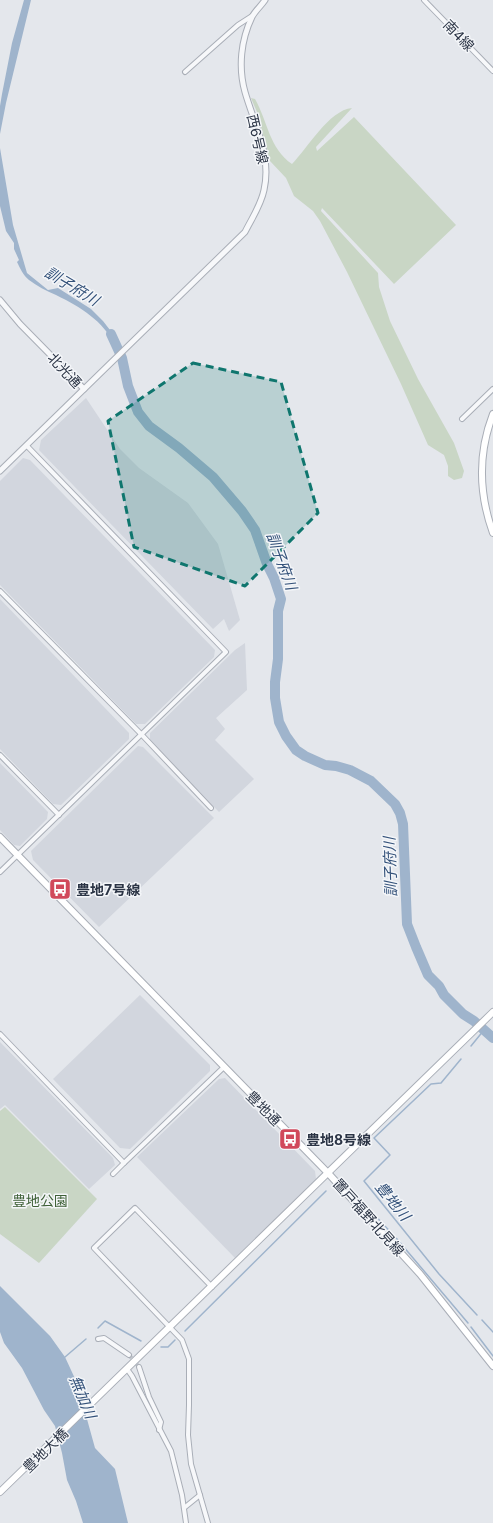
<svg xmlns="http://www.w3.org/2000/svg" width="493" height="1523" viewBox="0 0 493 1523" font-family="Inter,'Noto Sans JP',sans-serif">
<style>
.built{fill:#d2d6de}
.green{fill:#c9d6c5}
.water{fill:#9fb4cc}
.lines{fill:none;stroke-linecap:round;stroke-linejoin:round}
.stream{stroke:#9fb4cc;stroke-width:1.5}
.river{stroke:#9fb4cc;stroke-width:10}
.minor-tunnel{stroke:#bfc3cb;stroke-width:4;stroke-dasharray:4 2;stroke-linecap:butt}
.minor-casing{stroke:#a9aeb7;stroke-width:6}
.tertiary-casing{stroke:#a9aeb7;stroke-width:7}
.secondary-casing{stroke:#a9aeb7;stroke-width:8}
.minor{stroke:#f7f8fa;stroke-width:4}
.tertiary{stroke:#f7f8fa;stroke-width:5}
.secondary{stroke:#fff;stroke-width:6}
.marked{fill:#0f766e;fill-opacity:0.2;stroke:#0f766e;stroke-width:3;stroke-dasharray:8 5;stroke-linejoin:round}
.labels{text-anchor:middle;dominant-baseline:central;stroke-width:3;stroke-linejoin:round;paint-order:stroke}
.street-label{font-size:14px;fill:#2b3445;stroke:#f4f6f9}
.poi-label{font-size:14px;font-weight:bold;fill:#2b3445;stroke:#f4f6f9;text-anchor:start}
.park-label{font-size:14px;fill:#3f6138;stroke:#f4f6f9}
.water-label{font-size:15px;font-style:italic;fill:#34527a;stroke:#f4f6f9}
</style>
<rect width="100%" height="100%" fill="#e4e7ec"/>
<g class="built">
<path d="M 86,398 L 120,449 L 139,468 L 188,503 L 218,544 L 240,620 L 229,631 L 224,619 L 213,629 L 39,450 L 41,440 Z"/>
<path d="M 23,458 L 30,460 L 215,650 L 214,657 L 145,724 L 136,724 L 0,585 L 0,481 Z"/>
<path d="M 0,599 L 129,733 L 129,739 L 61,805 L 53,804 L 0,749 Z"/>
<path d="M 245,643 L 247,690 L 216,718 L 225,729 L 215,740 L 254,779 L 219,812 L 150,740 L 150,733 L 235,650 Z"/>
<path d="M 138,746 L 143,747 L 214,818 L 99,927 L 33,860 L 31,851 Z"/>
<path d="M 0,763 L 48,812 L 47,819 L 20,846 L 14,845 L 0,830 Z"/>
<path d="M 140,995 L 210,1065 L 210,1071 L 130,1149 L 120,1148 L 53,1079 Z"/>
<path d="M 0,1042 L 113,1158 L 115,1165 L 89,1189 L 5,1105 L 0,1109 Z"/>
<path d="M 225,1078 L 315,1171 L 316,1179 L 235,1258 L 137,1157 L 219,1079 Z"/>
</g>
<g class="green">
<path d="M 251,98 L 255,99 C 268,122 269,148 292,164 C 307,149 329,110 352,108 L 316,147 L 317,151 L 354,117 L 456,225 L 394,284 L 322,208 L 321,211 L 378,273 L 379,287 L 390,321 L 418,379 L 454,443 L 464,471 L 462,478 L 454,480 L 448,476 L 448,466 L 444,455 L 428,445 L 401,384 L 347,272 L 320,221 L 313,211 L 294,196 L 286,178 L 270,161 L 257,112 Z"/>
<path d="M 5,1107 L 97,1199 L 39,1263 L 0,1234 L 0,1111 Z"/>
</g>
<g class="water">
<path d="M 24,0 L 31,0 L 6,103 L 0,134 L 0,106 L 2,94 L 12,43 Z"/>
<path d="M 0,148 L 13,225 L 27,273 L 48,290 L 58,288 L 91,309 L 103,321 L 120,343 L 116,346 C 102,320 82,308 56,295 C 46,291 37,286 29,280 C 23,275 20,268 17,262 L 19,260 L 14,249 L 14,243 L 6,231 L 0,206 Z"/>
<path d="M 0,1286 L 50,1336 L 65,1357 L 77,1383 L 95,1448 L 115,1469 L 128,1523 L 83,1523 L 76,1501 L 67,1480 L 62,1453 L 55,1426 L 44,1410 L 22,1368 L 4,1343 L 0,1332 Z"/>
</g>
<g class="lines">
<g class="stream">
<path d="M 471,1046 L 484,1030"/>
<path d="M 461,1059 L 441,1083 L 431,1084 L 374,1138 L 390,1155 L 364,1181 L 439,1274 L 477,1315"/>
<path d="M 339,1179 L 342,1180 L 397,1239 L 468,1323"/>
<path d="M 482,1320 L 493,1332"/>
<path d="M 471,1327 L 493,1356"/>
<path d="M 98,1328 L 105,1321 L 141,1341"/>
<path d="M 185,1331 L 326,1191"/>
<path d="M 161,1347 L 168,1347 L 175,1340"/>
<path d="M 65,1357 L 86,1339"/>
</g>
<path class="river" d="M 111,334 L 122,358 L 128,386 L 138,412 L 149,426 L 179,448 L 213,477 L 242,511 L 255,530 L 267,564 L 274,578 L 281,599 L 278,611 L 278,659 L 275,682 L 275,698 L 279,722 L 286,736 L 296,750 L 305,756 L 325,765 L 336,766 L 350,770 L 371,781 L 395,804 L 400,813 L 403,824 L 407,924 L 416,947 L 428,975 L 439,986 L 444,995 L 463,1014 L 474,1021 L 493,1038"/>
<path class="minor-tunnel" d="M 129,1355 L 139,1367"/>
<g class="minor-casing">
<g id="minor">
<path d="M 424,0 L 493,71"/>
<path d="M 185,72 L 238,25 L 252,16"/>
<path d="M 462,419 L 493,389"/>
<path d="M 0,591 L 142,735 L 211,808"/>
<path d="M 0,755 L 59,815"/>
<path d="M 0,872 L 226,652 L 27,446"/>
<path d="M 0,1034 L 124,1163 L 224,1067"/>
<path d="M 113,1174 L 124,1163"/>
<path d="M 98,1339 L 104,1338 L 129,1355"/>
<path d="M 139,1367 L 149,1397 L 161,1422 L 159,1430"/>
<path d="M 127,1369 L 132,1376 L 171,1451 L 182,1495 L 186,1523"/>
<path d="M 184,1508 L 200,1495"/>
<path d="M 208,1523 L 191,1464 L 188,1435 L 189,1405 L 189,1359 L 182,1340 L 94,1248 L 135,1208 L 212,1287"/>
</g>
</g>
<g class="tertiary-casing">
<g id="tertiary">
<path d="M 0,300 L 20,324 L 84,389"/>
<path d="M 0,471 L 245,232 C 252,218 261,205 264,190 C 272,155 254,124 245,92 C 238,67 241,40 252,17 C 255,11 261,6 265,0"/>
</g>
</g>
<g class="secondary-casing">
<g id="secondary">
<path d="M 493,414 C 478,453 479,494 493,533"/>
<path d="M 0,837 L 328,1173 L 420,1274 L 493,1366"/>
<path d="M 0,1492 L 493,1012"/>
</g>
</g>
<use href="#minor" class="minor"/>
<use href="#tertiary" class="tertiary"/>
<use href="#secondary" class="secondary"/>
</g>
<path class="marked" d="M 193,363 L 281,382 L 318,513 L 245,586 L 134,547 L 108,421 Z"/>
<defs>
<g id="bus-square" transform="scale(1.15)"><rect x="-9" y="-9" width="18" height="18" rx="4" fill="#d1495b" stroke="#f4f6f9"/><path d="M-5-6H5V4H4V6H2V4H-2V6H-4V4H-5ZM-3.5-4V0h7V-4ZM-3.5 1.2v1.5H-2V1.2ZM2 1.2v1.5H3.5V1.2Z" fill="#fff"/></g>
</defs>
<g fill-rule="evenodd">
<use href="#bus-square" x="60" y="889"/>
<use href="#bus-square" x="290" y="1139"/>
</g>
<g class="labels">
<g class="street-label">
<text transform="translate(459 35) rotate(46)">南4線</text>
<text transform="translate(258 139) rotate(77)">西6号線</text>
<text transform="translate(65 370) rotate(47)">北光通</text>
<text transform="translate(264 1108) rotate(45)">豊地通</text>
<text transform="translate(369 1217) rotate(48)">置戸福野北見線</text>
<text transform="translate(45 1450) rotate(-44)">豊地大橋</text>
</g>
<g class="poi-label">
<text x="76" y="889">豊地7号線</text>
<text x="306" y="1139">豊地8号線</text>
</g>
<g class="park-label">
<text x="40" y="1200">豊地公園</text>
</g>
<g class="water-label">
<text transform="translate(72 286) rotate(31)">訓子府川</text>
<text transform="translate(282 561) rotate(70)">訓子府川</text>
<text transform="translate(390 867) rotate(-92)">訓子府川</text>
<text transform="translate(393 1201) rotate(51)">豊地川</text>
<text transform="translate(83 1397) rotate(67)">無加川</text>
</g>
</g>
</svg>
